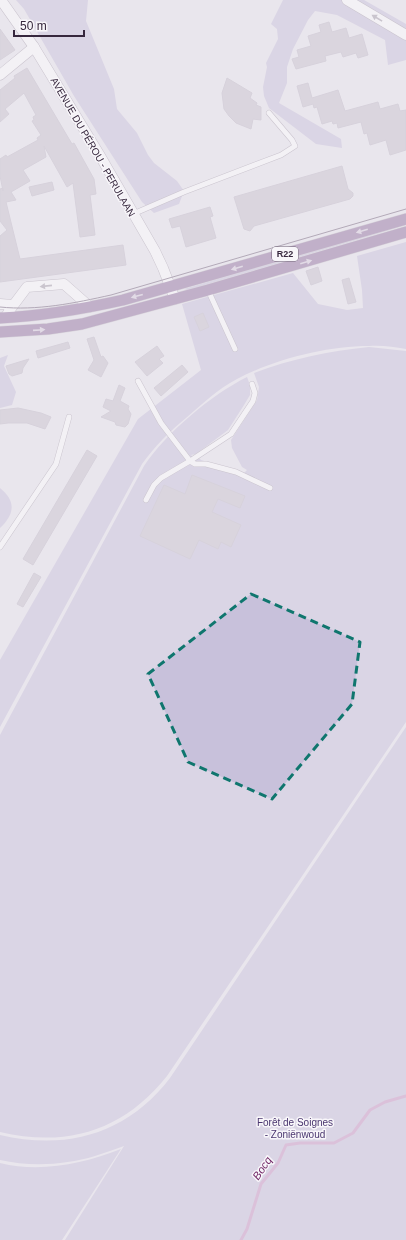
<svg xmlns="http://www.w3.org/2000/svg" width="406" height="1240" viewBox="0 0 406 1240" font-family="Arial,sans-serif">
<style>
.green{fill:#c8c1db}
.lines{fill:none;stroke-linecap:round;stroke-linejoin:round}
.stream{stroke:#cb95c3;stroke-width:3}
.building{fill:#c8c2cd;stroke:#c0b9c6}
.service-casing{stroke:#a59daa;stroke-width:6}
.minor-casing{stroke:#a59daa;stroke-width:11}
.primary-casing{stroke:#c7c3c9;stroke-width:12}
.service{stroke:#fff;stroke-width:5}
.minor{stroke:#fff;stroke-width:10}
.primary{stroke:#90709d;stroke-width:11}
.tram{stroke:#716178;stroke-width:1}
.oneway{fill:#a59ea8}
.oneway2{fill:#d9cede}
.marked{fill:none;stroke:#0f766e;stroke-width:3;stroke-dasharray:8 5;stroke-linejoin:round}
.labels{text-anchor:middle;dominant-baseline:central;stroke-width:3;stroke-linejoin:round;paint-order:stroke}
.shield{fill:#f8f6fa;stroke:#706576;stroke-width:1}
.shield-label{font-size:9px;font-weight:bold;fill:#36273d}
.street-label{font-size:10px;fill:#36273d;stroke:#f8f6fa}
.park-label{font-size:10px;fill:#4a366f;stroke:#f8f6fa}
.water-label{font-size:11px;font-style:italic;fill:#722867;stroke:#f8f6fa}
</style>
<rect width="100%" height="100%" fill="#e9e6ed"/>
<g class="green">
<path d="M 16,0 L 88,0 L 86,21 L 114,89 L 117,109 L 137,133 L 148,155 L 154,163 L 177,181 L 184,191 L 179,204 L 154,213 L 142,202 L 74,96 L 24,9 Z"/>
<path d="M 283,0 L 364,0 L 406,24 L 406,60 L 388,65 L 385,40 L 337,15 L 315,11 L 308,20 L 293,49 L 287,67 L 287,83 L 279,103 L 341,139 L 342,148 L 316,144 L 269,108 L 264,96 L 263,87 L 267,67 L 266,63 L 278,39 L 277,29 L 271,24 Z"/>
<path d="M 406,223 L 406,225 L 357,240 L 188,290 L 184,289 Z"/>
<path d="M 406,242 L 406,349 C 394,347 382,345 369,346 C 327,346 275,359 237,379 C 218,389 202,404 186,418 C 169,432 155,446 142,464 L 0,727 L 0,660 L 138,419 L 201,370 L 182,304 L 293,273 L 318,304 L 347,310 L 363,308 L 362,290 L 357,256 Z"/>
<path d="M 369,347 L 406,351 L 406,722 L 167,1076 C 124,1130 68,1148 0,1132 L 0,735 L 144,466 C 166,433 211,395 247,377 L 250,385 L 250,395 L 244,405 L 228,430 L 196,454 L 191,455 L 194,458 L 199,458 L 201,460 L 244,473 L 247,470 L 242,467 L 232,448 L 231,440 L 257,400 L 259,387 L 254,373 C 291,359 329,351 369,347 Z"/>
<path d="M 8,355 L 4,366 L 16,392 L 12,405 L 0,408 L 0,358 Z"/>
<path d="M 0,488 C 16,501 15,514 0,528 Z"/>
<path d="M 406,727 L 406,1240 L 65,1240 L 124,1146 C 115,1149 105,1153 95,1156 C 65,1165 31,1167 0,1160 L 0,1135 C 68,1151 128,1133 170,1078 Z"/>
<path d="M 121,1149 L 62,1240 L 0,1240 L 0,1163 C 40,1173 83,1164 121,1149 Z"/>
</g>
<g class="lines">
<path class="stream" d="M 241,1240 L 247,1229 L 261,1184 L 278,1163 L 286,1145 L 300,1143 L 334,1143 L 353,1133 L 370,1110 L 385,1102 L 406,1096"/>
</g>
<g class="building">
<path d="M 329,22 L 332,32 L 346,28 L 349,38 L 362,34 L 368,55 L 358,58 L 356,53 L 343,57 L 341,52 L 325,56 L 326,61 L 296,69 L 292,59 L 299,57 L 297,50 L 311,46 L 308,36 L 321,32 L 319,25 Z"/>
<path d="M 0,29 L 15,50 L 0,60 Z"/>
<path d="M 27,68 L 72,144 L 74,143 L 94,179 L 96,194 L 90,195 L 95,235 L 80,237 L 73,183 L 67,187 L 44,146 L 46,157 L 23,170 L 30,181 L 11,192 L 16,200 L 6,202 L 20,259 L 123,245 L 126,265 L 0,282 L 0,236 L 7,230 L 0,221 L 0,189 L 3,188 L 3,191 L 0,176 L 0,159 L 6,155 L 7,157 L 38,140 L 37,138 L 41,135 L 32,121 L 34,120 L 33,117 L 36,115 L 24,93 L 5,109 L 9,114 L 0,122 L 0,90 L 15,78 L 14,76 Z"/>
<path d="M 227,78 L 252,93 L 250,98 L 257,103 L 256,105 L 261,107 L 261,120 L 253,119 L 251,129 L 236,123 L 229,116 L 224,109 L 222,93 Z"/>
<path d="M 308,83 L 312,98 L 338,90 L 345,111 L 378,102 L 380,109 L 398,104 L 400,111 L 406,110 L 406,150 L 390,155 L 386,140 L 370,145 L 367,133 L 364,134 L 361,122 L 338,128 L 337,123 L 333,124 L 332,121 L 322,124 L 317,107 L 314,108 L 313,104 L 303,107 L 297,86 Z"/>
<path d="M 342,166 L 348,189 L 353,193 L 353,196 L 350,199 L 254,226 L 250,231 L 244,229 L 234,197 Z"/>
<path d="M 52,182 L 54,190 L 32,196 L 29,187 Z"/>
<path d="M 210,207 L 213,216 L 210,217 L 216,238 L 186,247 L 180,226 L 172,228 L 169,219 Z"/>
<path d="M 318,267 L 322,281 L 311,285 L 306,271 Z"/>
<path d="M 349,278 L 356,302 L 348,304 L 342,280 Z"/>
<path d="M 203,313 L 209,327 L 200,331 L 194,317 Z"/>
<path d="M 94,337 L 101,357 L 103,356 L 108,363 L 101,377 L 88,370 L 94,360 L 87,339 Z"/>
<path d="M 68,342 L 70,348 L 38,358 L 36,351 Z"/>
<path d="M 157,346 L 164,356 L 159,359 L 163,363 L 147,376 L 135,362 Z"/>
<path d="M 29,359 L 23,368 L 22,373 L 12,376 L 9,374 L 6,366 Z"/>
<path d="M 182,365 L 188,372 L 161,396 L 154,388 Z"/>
<path d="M 119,385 L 125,388 L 120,401 L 129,406 L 128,409 L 131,414 L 128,424 L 125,427 L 116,425 L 115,422 L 101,417 L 111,411 L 103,407 L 106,399 L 113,401 Z"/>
<path d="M 18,408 L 41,413 L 51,417 L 45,429 L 27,423 L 8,423 L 0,424 L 0,410 Z"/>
<path d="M 87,450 L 97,456 L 33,565 L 23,559 Z"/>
<path d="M 192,475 L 245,496 L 240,508 L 218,499 L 212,512 L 241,525 L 231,547 L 221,542 L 218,549 L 199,540 L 190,559 L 140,536 L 164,485 L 185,494 Z"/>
<path d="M 34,573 L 41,577 L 23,607 L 17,604 Z"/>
</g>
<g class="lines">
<g class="service-casing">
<g id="service">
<path d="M 133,214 L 184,192 L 281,155 L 295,146 L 292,140 L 269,113"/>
<path d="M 208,290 L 235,349"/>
<path d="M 138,381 L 161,423 L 190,461 L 231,434 L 253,401 L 255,393 L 252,384"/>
<path d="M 146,500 L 154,485 L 161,478 L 190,461 L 195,464 L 206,464 L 236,472 L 270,488"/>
<path d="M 0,547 L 56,464 L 69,417"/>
</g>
</g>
<g class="minor-casing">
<g id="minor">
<path d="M 1,0 L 34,47 L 99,154 L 155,251 L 163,268 L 175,299"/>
<path d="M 347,0 L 406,35"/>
<path d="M 0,75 L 34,47"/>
<path d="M 0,304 L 13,305"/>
<path d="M 6,317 L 9,311 L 27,287 L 64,284 L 90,307"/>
</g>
</g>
<g class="primary-casing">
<g id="primary">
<path d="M 0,318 C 41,316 83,309 123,300 L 406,219"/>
<path d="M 0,332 L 48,329 L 82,324 L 208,290 L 406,232"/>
</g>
</g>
<use href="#service" class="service"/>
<use href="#minor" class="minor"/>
<use href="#primary" class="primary"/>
<path class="tram" d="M 0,307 C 37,311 75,303 111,295 L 406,209"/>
</g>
<defs><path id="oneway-solid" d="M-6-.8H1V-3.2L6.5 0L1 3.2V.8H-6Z"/></defs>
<g class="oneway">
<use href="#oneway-solid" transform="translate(377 18) rotate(-149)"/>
<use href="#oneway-solid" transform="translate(46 286) rotate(174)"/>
</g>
<g class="oneway2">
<use href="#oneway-solid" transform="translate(362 231) rotate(164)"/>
<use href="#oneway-solid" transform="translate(306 262) rotate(-16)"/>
<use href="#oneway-solid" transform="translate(237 268) rotate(164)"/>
<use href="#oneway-solid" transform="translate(137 296) rotate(165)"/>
<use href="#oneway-solid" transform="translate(39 330) rotate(-4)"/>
</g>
<path d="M0 0H406V1240H0ZM 251,594 L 360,642 L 352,704 L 272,799 L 188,762 L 148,674 Z" fill="#e9e6ed" fill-opacity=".55" fill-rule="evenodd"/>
<path class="marked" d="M 251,594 L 360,642 L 352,704 L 272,799 L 188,762 L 148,674 Z"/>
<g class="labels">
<rect class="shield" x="272" y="247" width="26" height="14" rx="3"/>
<g class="shield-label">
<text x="285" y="254">R22</text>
</g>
<g class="street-label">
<text transform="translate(93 147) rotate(60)">AVENUE DU PÉROU - PERULAAN</text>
</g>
<g class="park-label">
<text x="295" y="1122">Forêt de Soignes<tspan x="295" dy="12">- Zoniënwoud</tspan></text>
</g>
<g class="water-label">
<text transform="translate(262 1168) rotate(-56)">Bocq</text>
</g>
</g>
<path d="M14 30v6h70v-6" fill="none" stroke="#36273d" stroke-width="2"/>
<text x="20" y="30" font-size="12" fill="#36273d" stroke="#f8f6fa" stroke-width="3" paint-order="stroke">50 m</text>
</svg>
